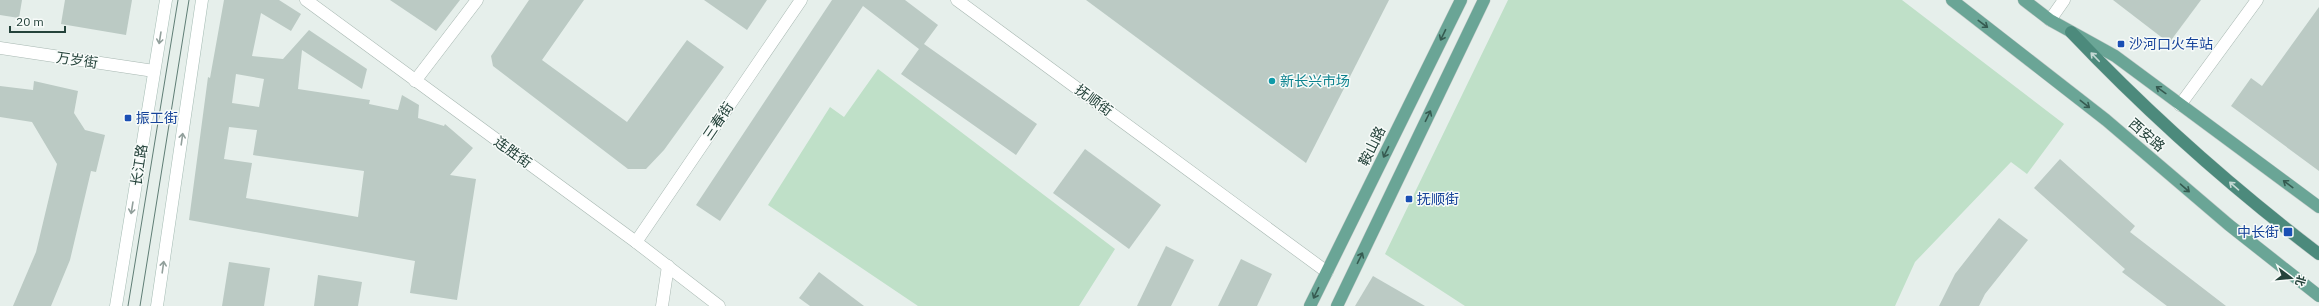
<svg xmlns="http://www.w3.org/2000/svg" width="2319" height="306" viewBox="0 0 2319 306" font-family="'IBM Plex Sans','Noto Sans SC',sans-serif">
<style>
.green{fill:#bfe0c8}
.building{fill:#bbcac4;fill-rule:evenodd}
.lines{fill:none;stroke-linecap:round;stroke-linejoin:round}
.minor-casing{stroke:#a8b8b2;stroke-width:13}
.tertiary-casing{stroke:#a8b8b2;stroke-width:13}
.secondary-casing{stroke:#a4bbb3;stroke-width:13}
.primary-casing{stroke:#c2cac8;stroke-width:13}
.trunk-casing{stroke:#c2cac8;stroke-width:13}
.minor{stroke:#fff;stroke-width:12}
.tertiary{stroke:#fff;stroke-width:12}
.secondary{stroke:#fff;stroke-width:12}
.primary{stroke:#6aa596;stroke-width:12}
.trunk{stroke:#4c8a7c;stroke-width:12}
.tram{stroke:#5f7d75;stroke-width:1}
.oneway{stroke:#365b51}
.oneway2{stroke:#92a09c}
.oneway3{stroke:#c4d9d4}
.transit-dot{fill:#1a4fb4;stroke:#f7fbf9;stroke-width:1.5}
.culture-dot{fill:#0f9aa8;stroke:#f7fbf9;stroke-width:1.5}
.labels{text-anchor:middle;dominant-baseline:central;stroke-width:3;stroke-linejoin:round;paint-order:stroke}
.transit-label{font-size:14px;fill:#164399;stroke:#f7fbf9;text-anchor:start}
.street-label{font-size:14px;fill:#24423a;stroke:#f7fbf9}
.culture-label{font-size:14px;fill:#0d838f;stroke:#f7fbf9;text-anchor:start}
</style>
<rect width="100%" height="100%" fill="#e6efeb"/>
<g class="green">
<path d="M 1508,0 L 1902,0 L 2064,124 L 2027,174 L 2011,162 L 1915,262 L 1895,306 L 1465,306 L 1385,254 Z"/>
<path d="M 878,69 L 1115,249 L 1079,306 L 918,306 L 768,205 L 830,107 L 844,117 Z"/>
</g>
<g class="building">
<path d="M 0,0 L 22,0 L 19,18 L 0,15 Z"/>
<path d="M 65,0 L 132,0 L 126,35 L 61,24 Z"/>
<path d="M 224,0 L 279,0 L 301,14 L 291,31 L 261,13 L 252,56 L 283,59 L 309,30 L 367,69 L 362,89 L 302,50 L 298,89 L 370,100 L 369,104 L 398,110 L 402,95 L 419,105 L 418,118 L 444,126 L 445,124 L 473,148 L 450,175 L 476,179 L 457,300 L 410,293 L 415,261 L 189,220 L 208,77 L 210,78 ZM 236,74 L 264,79 L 259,107 L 232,103 ZM 229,127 L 257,130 L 253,155 L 364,171 L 358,217 L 246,198 L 252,163 L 224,159 Z"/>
<path d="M 390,0 L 460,0 L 436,31 Z"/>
<path d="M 529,0 L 584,0 L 542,60 L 627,122 L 687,40 L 724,67 L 664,150 L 646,169 L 628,169 L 493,66 L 491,56 Z"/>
<path d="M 704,0 L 767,0 L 747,30 Z"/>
<path d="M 832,0 L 905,0 L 938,25 L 924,44 L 1037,124 L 1016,155 L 901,74 L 919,49 L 863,6 L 720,221 L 696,205 Z"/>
<path d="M 1086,0 L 1389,0 L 1306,163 Z"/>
<path d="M 2113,0 L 2201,0 L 2169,43 Z"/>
<path d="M 2319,7 L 2319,171 L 2231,106 L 2251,78 L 2262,86 Z"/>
<path d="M 34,81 L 78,91 L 74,113 L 85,130 L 105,135 L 96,172 L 91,171 L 70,260 L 51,306 L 13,306 L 36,252 L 57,164 L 32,122 L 0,117 L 0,86 L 33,90 Z"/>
<path d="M 1085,149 L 1161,205 L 1129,249 L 1053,193 Z"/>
<path d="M 2060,159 L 2135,226 L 2130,232 L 2226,306 L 2167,306 L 2122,272 L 2125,269 L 2034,188 Z"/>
<path d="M 1999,218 L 2028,240 L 1985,294 L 1979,306 L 1939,306 L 1955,274 Z"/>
<path d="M 1166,246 L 1194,260 L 1171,306 L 1137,306 Z"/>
<path d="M 1241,259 L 1272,274 L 1257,306 L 1218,306 Z"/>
<path d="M 229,262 L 270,268 L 264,306 L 222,306 Z"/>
<path d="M 819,272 L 864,306 L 810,306 L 799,298 Z"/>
<path d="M 318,275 L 362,282 L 358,306 L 314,306 Z"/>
<path d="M 1373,276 L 1425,306 L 1355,306 Z"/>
</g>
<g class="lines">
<g class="minor-casing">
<g id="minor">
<path d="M 306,0 L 636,242 L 719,306"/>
<path d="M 2050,20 L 2064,0"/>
<path d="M 415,81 L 477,0"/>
<path d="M 2180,105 L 2257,0"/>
<path d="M 636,242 L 801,0"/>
<path d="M 662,306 L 668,266"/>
</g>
</g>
<g class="tertiary-casing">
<g id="tertiary">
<path d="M 957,0 L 1327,272"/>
<path d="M 0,48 L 154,71"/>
</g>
</g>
<g class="secondary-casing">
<g id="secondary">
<path d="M 116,306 L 166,0"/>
<path d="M 157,306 L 202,0"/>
</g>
</g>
<g class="primary-casing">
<g id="primary">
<path d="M 1952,0 L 2106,120 L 2229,225 L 2319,296"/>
<path d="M 2024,0 L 2050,20 L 2115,56 L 2319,207"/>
<path d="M 1310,306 L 1461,0"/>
<path d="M 1337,306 L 1484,0"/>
</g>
</g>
<g class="trunk-casing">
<path id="trunk" d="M 2071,32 C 2147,112 2231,187 2319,254"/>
</g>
<use href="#minor" class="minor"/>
<use href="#tertiary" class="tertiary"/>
<use href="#secondary" class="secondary"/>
<use href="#primary" class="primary"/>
<use href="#trunk" class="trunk"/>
<g class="tram">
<path d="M 128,306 L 178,0"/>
<path d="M 140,306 L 189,0"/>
</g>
</g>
<defs><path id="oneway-shaft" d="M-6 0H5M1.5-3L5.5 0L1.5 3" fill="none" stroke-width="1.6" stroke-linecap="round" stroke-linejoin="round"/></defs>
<g class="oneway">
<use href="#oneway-shaft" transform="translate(1983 24) rotate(37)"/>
<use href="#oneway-shaft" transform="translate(1443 35) rotate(116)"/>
<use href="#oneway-shaft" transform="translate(2161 90) rotate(-144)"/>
<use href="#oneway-shaft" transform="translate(2085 104) rotate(38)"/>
<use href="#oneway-shaft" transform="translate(1428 116) rotate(-64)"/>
<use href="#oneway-shaft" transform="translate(1386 152) rotate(116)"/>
<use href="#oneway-shaft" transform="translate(2288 184) rotate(-143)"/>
<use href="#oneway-shaft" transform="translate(2185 188) rotate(41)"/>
<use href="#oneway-shaft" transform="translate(1360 258) rotate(-64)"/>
<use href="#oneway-shaft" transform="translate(1316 293) rotate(116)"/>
</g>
<g class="oneway2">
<use href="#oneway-shaft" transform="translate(160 38) rotate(99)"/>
<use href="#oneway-shaft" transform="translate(182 139) rotate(-82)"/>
<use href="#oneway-shaft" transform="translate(132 208) rotate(99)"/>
<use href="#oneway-shaft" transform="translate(163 267) rotate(-82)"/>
</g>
<g class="oneway3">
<use href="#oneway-shaft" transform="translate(2095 57) rotate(-134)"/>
<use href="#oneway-shaft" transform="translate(2234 186) rotate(-139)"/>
</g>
<g class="transit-dot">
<rect x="2117" y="40" width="8" height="8" rx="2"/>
<rect x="124" y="114" width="8" height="8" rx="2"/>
<rect x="1405" y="195" width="8" height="8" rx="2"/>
<rect x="2283" y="227" width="10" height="10" rx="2"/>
</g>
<circle class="culture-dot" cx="1272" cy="81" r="4"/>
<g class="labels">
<g class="transit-label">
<text x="2129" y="44">沙河口火车站</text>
<text x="136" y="118">振工街</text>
<text x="1417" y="199">抚顺街</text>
<text x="2279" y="232" text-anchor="end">中长街</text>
</g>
<g class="street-label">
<text transform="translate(77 60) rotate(8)">万岁街</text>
<text transform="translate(1094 100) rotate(36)">抚顺街</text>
<text transform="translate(718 121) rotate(-56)">三春街</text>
<text transform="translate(2147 135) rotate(41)">西安路</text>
<text transform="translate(1372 146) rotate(-64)">鞍山路</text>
<text transform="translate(513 152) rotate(36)">连胜街</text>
<text transform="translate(139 165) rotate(-81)">长江路</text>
</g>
<g class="culture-label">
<text x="1280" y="81">新长兴市场</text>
</g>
</g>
<g transform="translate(2291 278) rotate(106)" stroke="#f7fbf9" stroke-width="3" paint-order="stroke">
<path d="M0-3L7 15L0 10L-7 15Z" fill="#24423a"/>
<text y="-6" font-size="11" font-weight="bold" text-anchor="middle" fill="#24423a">北</text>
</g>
<path d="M10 26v6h55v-6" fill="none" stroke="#24423a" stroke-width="2"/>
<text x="16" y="26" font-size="12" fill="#24423a" stroke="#f7fbf9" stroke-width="3" paint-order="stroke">20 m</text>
</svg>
